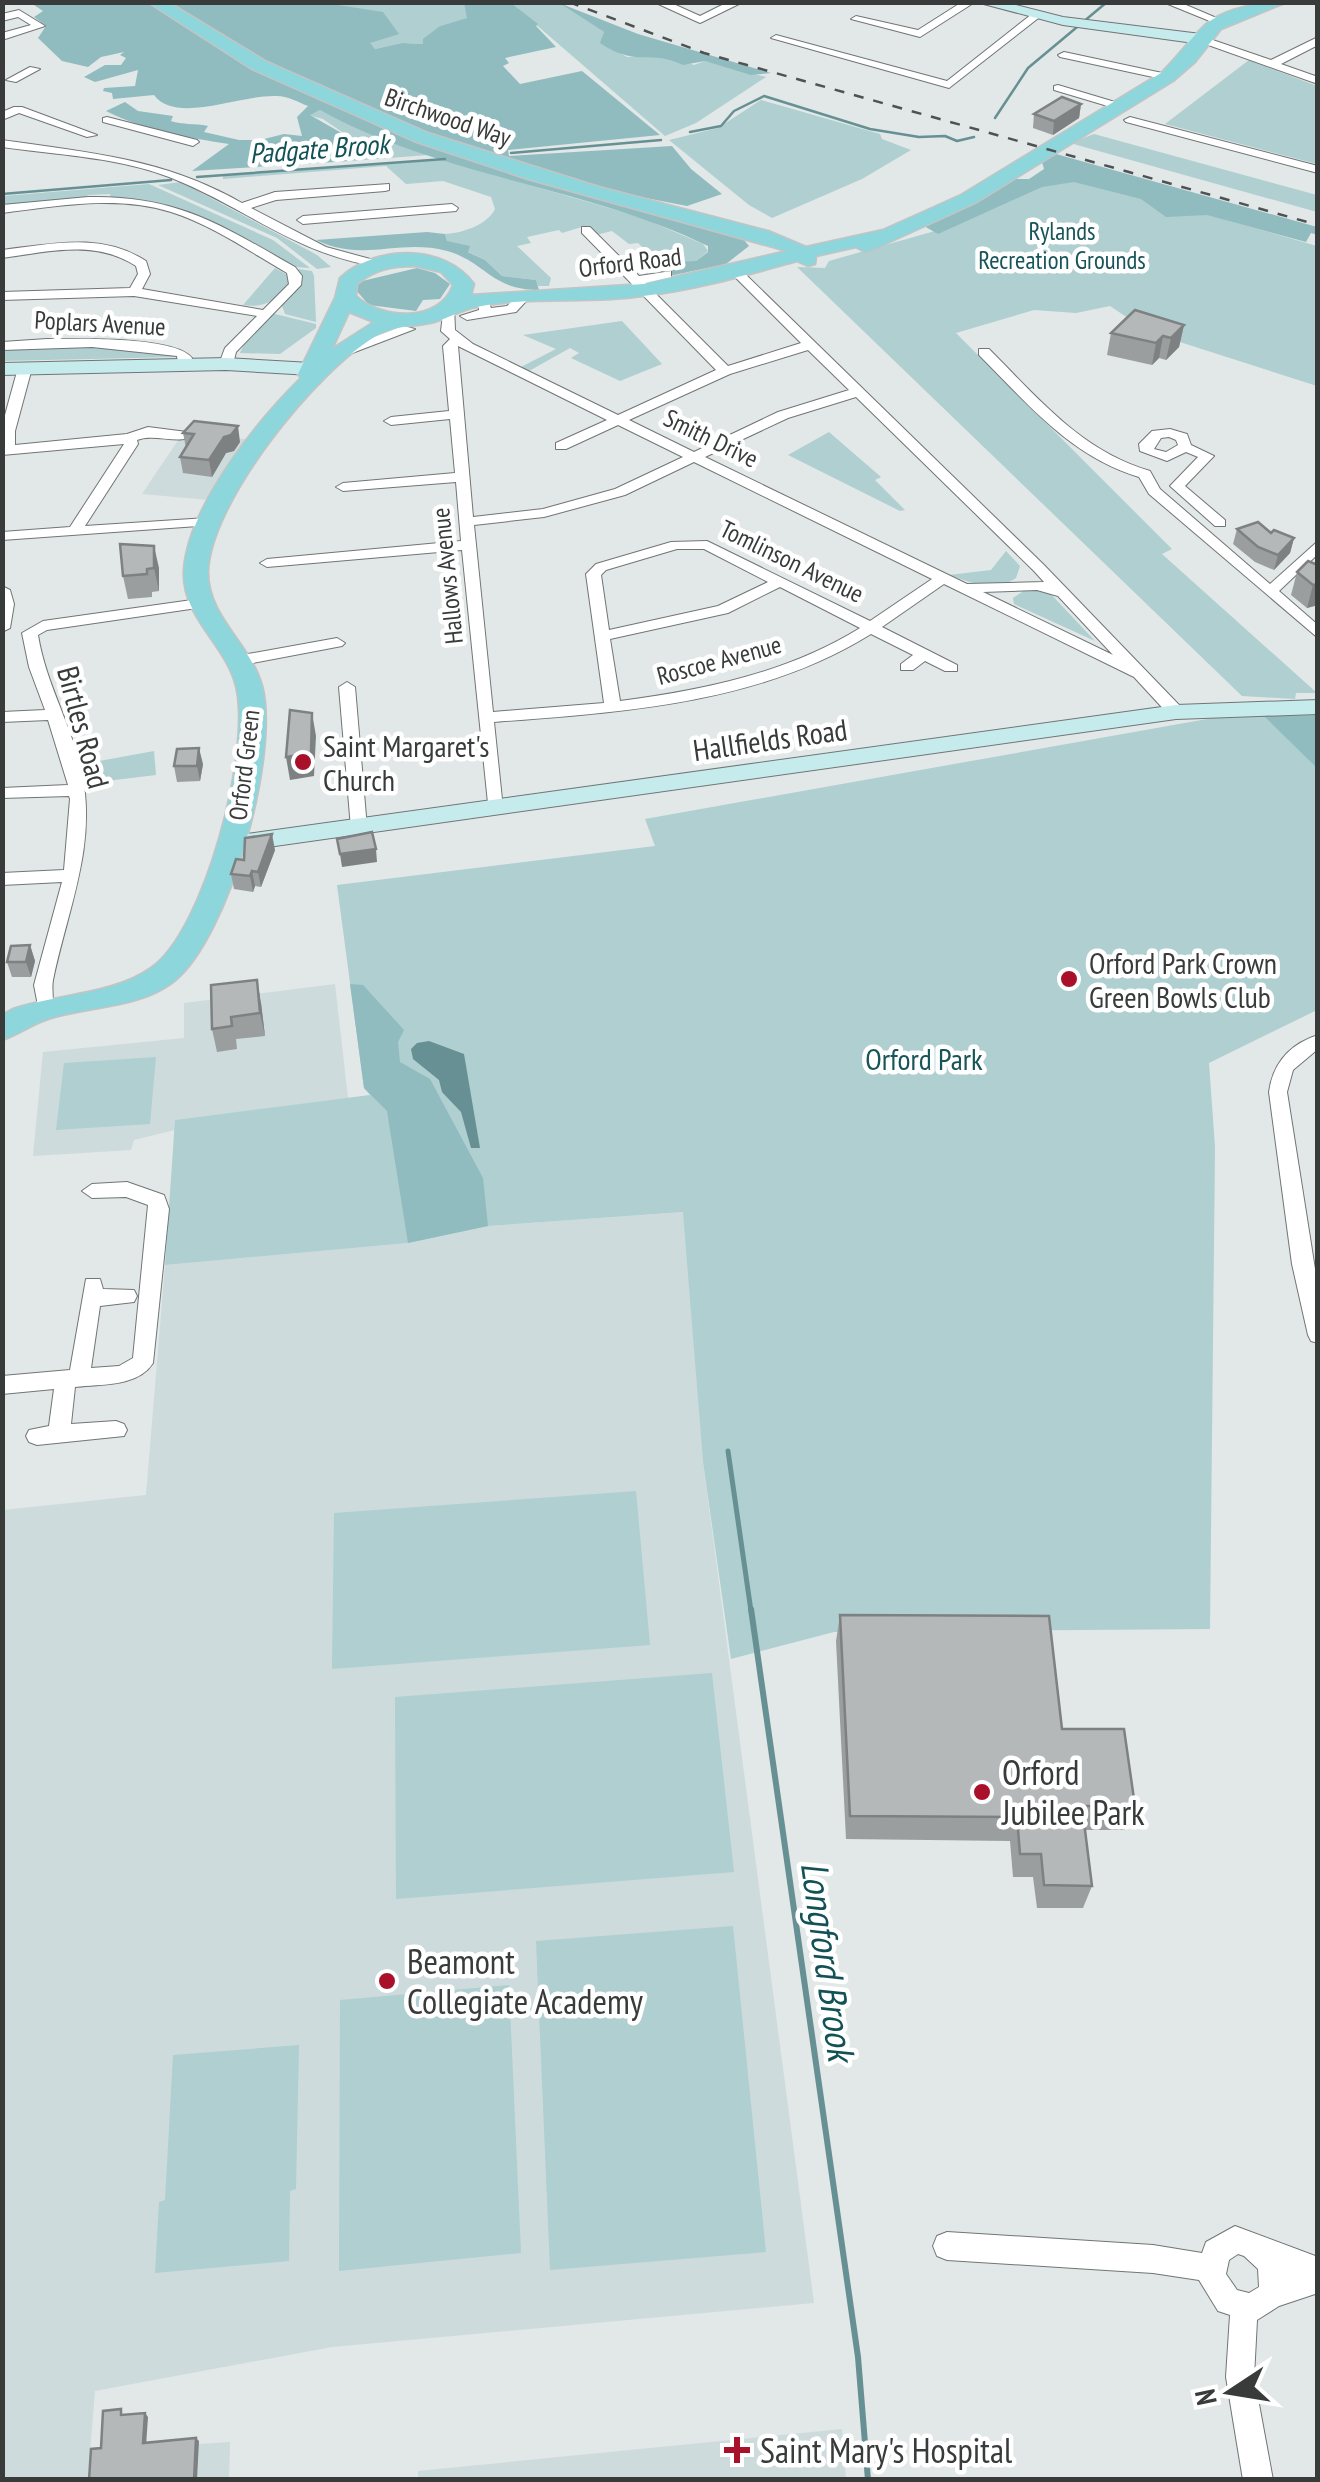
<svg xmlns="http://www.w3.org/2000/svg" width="1320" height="2482" viewBox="0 0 1320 2482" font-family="'PT Sans Narrow',sans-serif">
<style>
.built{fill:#cddbdc}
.green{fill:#afcfd1}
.forest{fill:#90bcbf}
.water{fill:#669093}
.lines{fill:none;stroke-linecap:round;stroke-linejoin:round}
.stream-far2{stroke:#669093;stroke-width:2.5}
.stream-far1{stroke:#669093;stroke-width:5}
.stream{stroke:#669093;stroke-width:6}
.street-casing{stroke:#717575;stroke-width:2}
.secondary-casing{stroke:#717575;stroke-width:2}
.primary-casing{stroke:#c4c4c4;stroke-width:3}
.street{fill:#fff;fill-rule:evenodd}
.secondary{fill:#c6ebed;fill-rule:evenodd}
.primary{fill:#8dd6db;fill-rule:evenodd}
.rail{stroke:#4f5252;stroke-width:2.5;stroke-dasharray:10 10;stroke-linecap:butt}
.wall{fill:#9b9e9f}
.shaded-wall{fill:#7e8182}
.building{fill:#b4b8b9;stroke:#7e8182;stroke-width:2.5}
.poi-dot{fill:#a81129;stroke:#fff;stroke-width:4}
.labels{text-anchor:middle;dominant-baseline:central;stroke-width:9;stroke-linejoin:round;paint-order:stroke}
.far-street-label{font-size:25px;fill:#393b3b;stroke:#fff}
.far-park-label{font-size:25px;fill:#175559;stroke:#fff}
.far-water-label{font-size:28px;font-style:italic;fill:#125155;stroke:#fff}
.street-label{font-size:30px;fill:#393b3b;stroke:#fff}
.poi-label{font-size:30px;fill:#393b3b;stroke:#fff;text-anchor:start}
.park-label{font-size:30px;fill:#175559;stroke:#fff}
.near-poi-label{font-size:35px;fill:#393b3b;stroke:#fff;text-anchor:start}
.near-water-label{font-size:38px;font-style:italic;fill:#125155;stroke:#fff}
</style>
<rect width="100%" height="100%" fill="#e2e7e7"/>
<g class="built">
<path d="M 192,434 L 246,439 L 209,500 L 142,494 L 179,439 Z"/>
<path d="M 335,984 L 348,1098 L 176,1120 L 175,1130 L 134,1140 L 131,1150 L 33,1156 L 43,1052 L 184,1038 L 184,1003 Z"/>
<path d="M 684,1212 L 703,1462 L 814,2303 L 332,2347 L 95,2391 L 90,2451 L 230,2442 L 229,2479 L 3,2480 L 3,1510 L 146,1495 L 165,1265 L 408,1243 L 488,1226 Z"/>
<path d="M 842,2429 L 846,2479 L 418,2479 L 418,2471 Z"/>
</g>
<g class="green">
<path d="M 319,2 L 464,3 L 468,18 L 440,26 L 424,44 L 402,43 L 375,49 Z"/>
<path d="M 511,3 L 559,3 L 604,32 L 601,43 L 627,57 L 667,55 L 694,65 L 705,61 L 766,77 L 696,123 L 665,136 Z"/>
<path d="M 1249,60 L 1317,86 L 1317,164 L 1165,124 Z"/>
<path d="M 761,100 L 880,134 L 882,139 L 911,150 L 862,179 L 772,218 L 749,205 L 669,140 L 718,128 Z"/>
<path d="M 320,110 L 428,155 L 350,161 L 351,146 L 343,139 L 345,134 L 323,119 L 308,115 Z"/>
<path d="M 1094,134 L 1317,195 L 1317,212 L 1070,143 Z"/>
<path d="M 440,159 L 640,217 L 703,244 L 708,251 L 696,261 L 658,262 L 638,243 L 629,244 L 612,231 L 596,235 L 585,226 L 562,233 L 559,230 L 527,237 L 531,243 L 517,246 L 551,278 L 549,286 L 538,286 L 536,280 L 502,276 L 485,260 L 447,241 L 445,234 C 463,233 487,225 495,209 L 491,197 L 443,181 L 406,184 L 386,166 L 223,179 L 223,175 Z"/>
<path d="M 1039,177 L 1083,179 L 1317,246 L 1317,386 L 1133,327 L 1128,318 L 1110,306 L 1076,313 L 1034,310 L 956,333 L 1172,549 L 1162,554 L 1317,693 L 1296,693 L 1295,699 L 1242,696 L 797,267 L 825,268 L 829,261 L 935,231 Z"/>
<path d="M 181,182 L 317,255 L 331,267 L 317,269 L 277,238 L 158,185 Z"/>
<path d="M 149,184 L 273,240 L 310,268 L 294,267 C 234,236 180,201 111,198 L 110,194 L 88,195 L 83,199 L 3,207 L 3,196 Z"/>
<path d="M 275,268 L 291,277 C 284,298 264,309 243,305 Z"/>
<path d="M 298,269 L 312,271 L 314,276 L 316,322 L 285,314 L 281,303 Z"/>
<path d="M 271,313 L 316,324 L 316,328 L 280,354 L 240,353 L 247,338 Z"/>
<path d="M 622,321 L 662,364 L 620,381 L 571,358 L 579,353 L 570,348 L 529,371 L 521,367 L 556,349 L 523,335 Z"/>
<path d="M 88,345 L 175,355 L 178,357 L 3,361 L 2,348 Z"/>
<path d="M 829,432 L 881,477 L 875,480 L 905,510 L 900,511 L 788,455 Z"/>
<path d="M 1006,551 L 1020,566 L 1016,578 C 994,593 970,582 949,575 L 991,570 Z"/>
<path d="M 1025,590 L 1047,590 L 1095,641 L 1014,604 L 1013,598 Z"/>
<path d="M 1241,713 L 1273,717 L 1317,760 L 1317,1010 L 1209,1063 L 1215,1147 L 1210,1629 L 834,1632 L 731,1659 L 703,1462 L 683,1212 L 488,1226 L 408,1243 L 165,1265 L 175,1120 L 370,1095 L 364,1088 L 337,885 L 655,846 L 645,819 Z"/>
<path d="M 154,751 L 156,775 L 98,782 L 97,777 L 87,778 L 83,764 Z"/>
<path d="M 156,1057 L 150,1124 L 56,1130 L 64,1063 Z"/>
<path d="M 636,1491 L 650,1645 L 332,1669 L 334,1513 Z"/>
<path d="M 712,1673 L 734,1872 L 396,1899 L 395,1697 Z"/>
<path d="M 733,1926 L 766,2252 L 550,2270 L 536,1941 Z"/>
<path d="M 509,1985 L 521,2253 L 339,2271 L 340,2000 Z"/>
<path d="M 299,2045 L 296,2189 L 290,2191 L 289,2261 L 155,2273 L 159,2202 L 165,2200 L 173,2055 Z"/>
</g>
<g class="forest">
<path d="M 319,2 L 383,12 L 399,34 L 370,43 L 375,49 L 402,43 L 423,44 L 423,39 L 440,26 L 467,18 L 464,3 L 511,3 L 538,24 L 536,26 L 556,47 L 505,58 L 509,63 L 503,66 L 520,84 L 582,71 L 660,135 L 508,150 L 509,156 L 672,146 L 691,169 L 722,194 L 687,206 L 620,193 L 494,158 L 330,100 L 162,3 Z"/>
<path d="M 31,3 L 149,3 L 241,61 L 384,129 L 446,152 L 724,232 L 744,240 L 749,246 L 726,264 L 641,282 L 669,274 L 658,262 L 696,261 L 708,252 L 708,246 C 585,186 441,177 320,110 L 310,115 L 345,135 L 343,139 L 351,146 L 350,161 L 192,171 L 229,144 C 185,137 145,131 106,111 L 125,102 L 138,111 L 173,116 L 171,121 C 182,125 195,123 208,126 L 204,132 L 239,140 L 260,140 L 284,134 L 302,136 L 297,117 L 308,106 C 298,102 287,96 277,96 C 241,94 176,125 154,95 L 113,99 L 112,93 L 103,91 L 104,88 L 135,86 L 138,70 L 95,82 L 84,77 L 105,65 L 121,65 L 126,58 L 120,55 L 124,52 L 101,57 L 88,67 L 62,61 L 38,38 L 46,26 L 34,17 L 43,11 Z"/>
<path d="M 559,3 L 638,34 L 771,73 L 751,75 L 705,61 L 683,65 C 651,49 637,68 600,43 L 604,32 Z"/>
<path d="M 1056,154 L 1317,227 L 1318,235 L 1311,233 L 1306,242 L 1207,215 L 1166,217 L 1141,199 L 1074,182 L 1042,187 L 938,234 L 924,226 L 1015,179 L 1029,179 L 1044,169 L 1042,162 Z"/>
<path d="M 427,232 L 445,234 L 447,241 L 470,246 L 468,252 L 485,260 L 502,276 L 536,280 L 539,290 C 491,290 486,262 447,251 C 398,238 364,263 316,240 Z"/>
<path d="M 417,268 L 435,273 L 450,284 L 440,299 L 423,300 L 416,311 L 369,305 L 355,289 L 358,282 Z"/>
<path d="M 1317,715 L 1317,768 L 1264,716 Z"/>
<path d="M 350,984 L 363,985 L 404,1030 L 398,1042 L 400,1062 L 430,1079 L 483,1178 L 488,1226 L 408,1243 L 387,1111 L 364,1088 Z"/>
</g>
<path class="water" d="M 429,1041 L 464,1054 L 480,1148 L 471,1148 L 461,1112 L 442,1092 L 439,1080 L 413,1059 L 411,1049 L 417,1043 Z"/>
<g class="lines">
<g class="stream-far2">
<path d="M 995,118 L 1028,68 L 1107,2"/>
<path d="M 690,132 L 721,126 L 734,111 L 764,96 L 870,129 L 919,137 L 945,136 L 957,141 L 974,137"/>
<path d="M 511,153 L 661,140"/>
<path d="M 197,177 L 445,159"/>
<path d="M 2,194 L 171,180"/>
</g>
<path class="stream-far1" d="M 728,1451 L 751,1611"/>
<path class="stream" d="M 751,1609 L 858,2357 L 868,2480"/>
<g class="street-casing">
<g id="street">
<path d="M 654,2 L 669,2 L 700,16 L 728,2 L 743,2 L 700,23 Z"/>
<path d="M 962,2 L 975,2 L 920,37 L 851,19 L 856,16 L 918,30 Z"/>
<path d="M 1163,2 L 1179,2 L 1226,22 L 1217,24 Z"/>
<path d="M 19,10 L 45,26 L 2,40 L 2,33 L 31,25 L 18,17 L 2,21 L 2,14 Z"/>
<path d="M 1032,14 L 1041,16 L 949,88 L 771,38 L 776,35 L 947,81 Z"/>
<path d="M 1201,36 L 1271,60 L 1318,37 L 1318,45 L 1281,64 L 1318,77 L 1318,84 L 1197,41 L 1196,39 Z"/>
<path d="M 1064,52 L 1167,74 L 1173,77 L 1167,80 L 1060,57 L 1058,55 Z"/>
<path d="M 30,67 L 40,69 L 16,82 L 6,80 Z"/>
<path d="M 1058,85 L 1125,105 L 1127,107 L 1121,110 L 1054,90 L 1054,86 Z"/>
<path d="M 14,107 L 22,107 L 97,135 L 87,137 L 19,113 L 2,120 L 2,112 Z"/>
<path d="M 107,117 L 197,140 L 199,142 L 193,146 L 103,122 L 103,118 Z"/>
<path d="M 1130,117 L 1318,166 L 1318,173 L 1126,122 L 1124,120 Z"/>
<path d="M 2,140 C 90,153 163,158 242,203 L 275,192 L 389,184 L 389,190 L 385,191 L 276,200 L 251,208 L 326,247 L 385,263 L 379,267 C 292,253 246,207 169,177 C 116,157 58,155 2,147 Z"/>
<path d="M 88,197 C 177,195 221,225 295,267 L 302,276 L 301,285 L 236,352 L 233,364 L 226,368 L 219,364 L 225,348 L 257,316 L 134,296 L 2,300 L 2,292 L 130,288 L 138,274 L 136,266 C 95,239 48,252 2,258 L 2,250 C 53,244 101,232 146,261 L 150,274 L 142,289 L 263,310 L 289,284 L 287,273 C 249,251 212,225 171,212 C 117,195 57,206 2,213 L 2,205 Z"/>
<path d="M 452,204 L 458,208 L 456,211 L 303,224 L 297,220 L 303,216 Z"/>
<path d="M 582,227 L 590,227 L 639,276 L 671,271 L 671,277 L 645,283 L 728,366 L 801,343 L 730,272 L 740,269 L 1044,565 L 1182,708 L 1182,716 L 1170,716 L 1134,677 L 944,584 L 882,627 L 957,665 L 957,671 L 945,671 L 925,661 L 913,670 L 901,670 L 901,664 L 913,655 L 871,634 C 759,704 623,712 494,722 L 503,809 L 501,813 L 489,813 L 462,550 L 267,567 L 260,563 L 267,559 L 461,541 L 456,482 L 343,491 L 336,487 L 343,483 L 455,473 L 450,419 L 391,425 L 384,421 L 391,417 L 449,411 L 443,346 L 450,339 L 441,331 L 444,305 L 454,305 L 455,330 L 473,344 L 618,415 L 716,370 L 582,233 ZM 458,346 L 607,420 L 556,443 L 556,449 L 566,449 L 618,425 L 683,457 L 615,489 L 543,509 L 473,517 ZM 808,350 L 849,390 L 778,412 L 694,452 L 629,420 L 730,374 ZM 856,397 L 1034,571 L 1044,582 L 967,584 L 705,457 L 788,418 ZM 694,462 L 932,579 L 870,621 L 707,541 L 671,542 L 596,564 L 586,574 L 604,703 L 493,712 L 474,525 L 544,517 L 625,495 ZM 677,549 L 704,549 L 768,582 L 718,606 L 609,630 L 601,575 L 606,570 ZM 780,587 L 860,628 C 787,673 704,690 620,701 L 610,639 L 728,613 ZM 1037,590 L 1058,596 L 1113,655 L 983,592 Z"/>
<path d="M 519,294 L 530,297 L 516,312 L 467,320 L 460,316 L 479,310 L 478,301 L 488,301 L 491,308 L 507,306 Z"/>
<path d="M 403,326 L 415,329 L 347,355 L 335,352 Z"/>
<path d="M 47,339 C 76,339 175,336 192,358 L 191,365 L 179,368 L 177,356 L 92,347 L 2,350 L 2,342 Z"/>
<path d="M 979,349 L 989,349 C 1038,398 1081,451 1150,471 L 1160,489 L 1270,584 L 1318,541 L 1318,554 L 1279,591 L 1318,625 L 1318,638 L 1149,494 L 1139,477 C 1071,457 1028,404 979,355 Z"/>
<path d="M 25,364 L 32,368 L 15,431 L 15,445 L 127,434 L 148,427 L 187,432 L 194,436 C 178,445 155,433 137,440 L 138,444 L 85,526 L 207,518 L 212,519 L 212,525 L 2,540 L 2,532 L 70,527 L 124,444 L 2,455 L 2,426 L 18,368 Z"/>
<path d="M 1170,429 L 1187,434 L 1191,445 L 1214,456 L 1185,486 L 1225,520 L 1225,526 L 1215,526 L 1170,486 L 1198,457 L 1186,452 L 1167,461 L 1140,451 L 1139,444 L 1152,431 ZM 1169,437 L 1176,440 L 1178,445 L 1166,452 L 1154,449 L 1161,438 Z"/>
<path d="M 2,586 L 10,590 L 14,604 L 10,628 L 2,632 Z"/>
<path d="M 199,599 L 204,601 L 204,607 L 47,630 L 38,635 C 46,685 72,725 82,774 C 97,846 67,911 53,980 C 51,991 55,1001 51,1011 L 39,1011 L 34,985 L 62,882 L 2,885 L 2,873 L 64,870 L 70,799 L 69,796 L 2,798 L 2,788 L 68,785 L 48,720 L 2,722 L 2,712 L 45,710 L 29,667 L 22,633 L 43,621 Z"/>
<path d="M 337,638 L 345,643 L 342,646 L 237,666 L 229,661 L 237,656 Z"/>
<path d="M 347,682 L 355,687 L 367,828 L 359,834 L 351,828 L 339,687 Z"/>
<path d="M 1318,1035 L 1318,1049 L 1293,1070 L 1287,1092 L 1318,1288 L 1318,1343 L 1311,1341 L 1308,1335 L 1292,1264 L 1269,1092 C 1273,1063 1290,1044 1318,1035 Z"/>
<path d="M 127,1182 L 164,1195 L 169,1209 L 153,1363 C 138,1387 101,1384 75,1387 L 71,1424 L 116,1421 L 124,1424 L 127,1430 L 124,1436 L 37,1445 L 29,1442 L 26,1436 L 29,1430 L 49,1426 L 54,1389 L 2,1394 L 2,1376 L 70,1370 L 86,1279 L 100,1279 L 103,1289 L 134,1290 L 137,1296 L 134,1302 L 100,1306 L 91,1368 L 119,1366 L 133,1358 L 148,1205 L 126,1197 L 92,1198 L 82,1191 L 92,1184 Z"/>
<path d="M 1235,2226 L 1318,2257 L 1318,2293 L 1279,2306 L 1257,2320 L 1254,2377 L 1273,2480 L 1243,2480 L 1226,2377 L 1230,2315 L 1218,2311 L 1199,2280 L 1153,2273 L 947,2260 L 937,2256 L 933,2246 L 937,2236 L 947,2232 L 1153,2245 L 1202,2253 L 1206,2242 ZM 1238,2254 L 1244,2256 L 1258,2269 L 1259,2287 L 1249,2293 L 1237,2290 L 1226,2274 L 1229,2260 Z"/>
</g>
</g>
<g class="secondary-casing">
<g id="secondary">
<path d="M 976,2 L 1004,2 L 1063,17 L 1201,34 L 1209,39 L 1201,44 L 1063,25 Z"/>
<path d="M 226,358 L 311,363 L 328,359 L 337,365 L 311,375 L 226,370 L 2,375 L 2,363 Z"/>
<path d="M 1318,700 L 1318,714 L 1176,719 L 239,851 L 227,843 L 239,835 L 1176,705 Z"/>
</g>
</g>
<g class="primary-casing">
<path id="primary" d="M 148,2 L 168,2 L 265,61 L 428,133 L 599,187 L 768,231 L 806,247 L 883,230 L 961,195 L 1161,73 C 1175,60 1199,28 1210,21 C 1231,7 1263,2 1287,2 L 1221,29 L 1195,62 L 1173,81 L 975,203 L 872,250 L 865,252 L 856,247 L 816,256 L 815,264 L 808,266 L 797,261 C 746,275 695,290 643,296 C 587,304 531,296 476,307 C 461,310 449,318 434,322 C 414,327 395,325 376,336 C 316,371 211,501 208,571 C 207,617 251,644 262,686 C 280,753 229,939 173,982 C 139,1008 90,1006 51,1018 C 33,1023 20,1034 2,1040 L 2,1015 L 13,1009 C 56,994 113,995 151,968 C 205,931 252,749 236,686 C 226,644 181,617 184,570 C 188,507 257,421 301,378 L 298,374 L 335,298 L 340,278 C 377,244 444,244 474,284 L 471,295 L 644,284 L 787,251 L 528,179 L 414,141 L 252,69 ZM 416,266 L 441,272 L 453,285 C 440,323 382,320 356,296 L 357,284 C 375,269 393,266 416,266 ZM 349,312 L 374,322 L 332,349 Z"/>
</g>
<use href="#street" class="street"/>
<use href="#secondary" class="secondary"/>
<use href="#primary" class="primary"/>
<path class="rail" d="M 569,2 L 704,53 L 1318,225"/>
</g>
<g class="wall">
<path d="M 1081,104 L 1079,118 L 1053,135 L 1033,128 L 1034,114 Z"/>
<path d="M 1184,325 L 1179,347 L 1166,360 L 1159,358 L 1152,365 L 1107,355 L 1111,333 Z"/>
<path d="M 183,433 L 240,442 L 234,451 L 226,453 L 212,477 L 183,473 L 180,457 L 186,448 Z"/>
<path d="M 1237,529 L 1294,538 L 1290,553 L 1274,570 L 1255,562 L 1233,544 Z"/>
<path d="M 120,544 L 159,568 L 159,591 L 152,592 L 152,597 L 128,599 L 123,576 Z"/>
<path d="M 1318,565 L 1318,605 L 1307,608 L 1291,595 L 1297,572 Z"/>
<path d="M 203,764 L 200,781 L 177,782 L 174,766 Z"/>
<path d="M 275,850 L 261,887 L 255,886 L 253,892 L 234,889 L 231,874 L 244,860 Z"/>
<path d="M 30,945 L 35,961 L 31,977 L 12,977 L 7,962 Z"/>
<path d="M 211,985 L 261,1003 L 265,1036 L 236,1039 L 237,1049 L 217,1052 L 212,1029 Z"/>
<path d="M 840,1615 L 1062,1729 L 1135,1806 L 1125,1830 L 1085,1830 L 1092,1886 L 1083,1908 L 1037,1908 L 1033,1877 L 1013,1877 L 1010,1841 L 846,1839 L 836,1641 Z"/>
</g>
<g class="shaded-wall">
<path d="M 1081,104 L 1079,118 L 1053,135 L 1054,121 Z"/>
<path d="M 1184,325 L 1179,347 L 1166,360 L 1171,338 Z"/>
<path d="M 1163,336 L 1159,358 L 1152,365 L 1156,343 Z"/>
<path d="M 238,426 L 240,442 L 234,451 L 226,453 L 212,477 L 209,460 L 224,437 Z"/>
<path d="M 1294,538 L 1290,553 L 1274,570 L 1278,555 Z"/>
<path d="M 154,546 L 159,568 L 159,591 L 154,568 Z"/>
<path d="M 1318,584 L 1318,605 L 1307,608 L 1313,585 Z"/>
<path d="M 312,713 L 316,736 L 314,776 L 290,780 L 286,757 Z"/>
<path d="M 199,748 L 203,764 L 200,781 L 197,766 Z"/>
<path d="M 272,834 L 275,850 L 261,887 L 258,872 Z"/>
<path d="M 376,849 L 377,862 L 342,867 L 340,854 Z"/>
<path d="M 252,871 L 255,886 L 253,892 L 250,876 Z"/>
<path d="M 30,945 L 35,961 L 31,977 L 26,962 Z"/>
<path d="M 257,980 L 261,1003 L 265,1036 L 260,1013 Z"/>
<path d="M 145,2413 L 148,2417 L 146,2446 L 143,2443 Z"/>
<path d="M 196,2438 L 199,2441 L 197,2480 L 194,2480 Z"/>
</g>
<g class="building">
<path d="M 1062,97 L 1081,104 L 1054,121 L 1034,114 Z"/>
<path d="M 1135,310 L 1184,325 L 1171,338 L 1163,336 L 1156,343 L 1111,333 Z"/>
<path d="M 194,421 L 238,426 L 231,435 L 224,437 L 209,460 L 180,457 L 194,434 L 183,433 Z"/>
<path d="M 1258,522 L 1271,533 L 1274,530 L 1294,538 L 1278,555 L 1258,547 L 1237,529 Z"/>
<path d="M 120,544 L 154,546 L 154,568 L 147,569 L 147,574 L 123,576 Z"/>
<path d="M 1308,561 L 1318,565 L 1318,584 L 1313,585 L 1297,572 Z"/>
<path d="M 290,710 L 312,713 L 311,753 L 286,757 Z"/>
<path d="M 199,748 L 197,766 L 174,766 L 177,749 Z"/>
<path d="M 372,832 L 376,849 L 340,854 L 337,839 Z"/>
<path d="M 272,834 L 258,872 L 252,871 L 250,876 L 231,874 L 236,859 L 244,860 L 245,838 Z"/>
<path d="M 30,945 L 26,962 L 7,962 L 11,946 Z"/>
<path d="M 257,980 L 260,1013 L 231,1017 L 232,1026 L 212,1029 L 211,985 Z"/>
<path d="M 840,1615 L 1049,1616 L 1062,1729 L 1124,1729 L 1135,1806 L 1082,1806 L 1092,1886 L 1044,1885 L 1041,1854 L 1020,1854 L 1017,1817 L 850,1816 Z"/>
<path d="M 121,2409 L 121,2415 L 145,2413 L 143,2443 L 196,2438 L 194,2480 L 89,2480 L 91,2449 L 101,2448 L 103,2411 Z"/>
</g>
<g class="poi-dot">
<circle cx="303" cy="762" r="10"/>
<circle cx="1069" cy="979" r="10"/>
<circle cx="982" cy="1792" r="10"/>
<circle cx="387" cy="1981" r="10"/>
<path d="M732 2435h10v10h10v10h-10v10h-10v-10h-10v-10h10z"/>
</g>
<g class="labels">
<g class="far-street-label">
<text transform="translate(448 117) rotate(19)">Birchwood Way</text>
<text transform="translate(630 262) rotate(-7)">Orford Road</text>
<text transform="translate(100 323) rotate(3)">Poplars Avenue</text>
<text transform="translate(711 438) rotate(26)">Smith Drive</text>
<text transform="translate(792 561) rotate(26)">Tomlinson Avenue</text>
<text transform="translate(447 576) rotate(-96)">Hallows Avenue</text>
<text transform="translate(719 660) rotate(-15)">Roscoe Avenue</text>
<text transform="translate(244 765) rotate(-83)">Orford Green</text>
</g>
<g class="far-park-label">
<text x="1062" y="231">Rylands<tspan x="1062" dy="29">Recreation Grounds</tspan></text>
</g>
<g class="far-water-label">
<text transform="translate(319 148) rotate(-4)">Padgate Brook</text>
</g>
<g class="street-label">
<text transform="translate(84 727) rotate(75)">Birtles Road</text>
<text transform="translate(770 739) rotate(-8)">Hallfields Road</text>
</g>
<g class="poi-label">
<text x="323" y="745">Saint Margaret's<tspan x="323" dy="34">Church</tspan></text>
<text x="1089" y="962">Orford Park Crown<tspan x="1089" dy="34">Green Bowls Club</tspan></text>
</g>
<g class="park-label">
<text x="924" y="1058">Orford Park</text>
</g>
<g class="near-poi-label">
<text x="1002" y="1772">Orford<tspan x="1002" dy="40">Jubilee Park</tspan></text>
<text x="407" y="1961">Beamont<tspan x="407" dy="40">Collegiate Academy</tspan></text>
<text x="760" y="2450">Saint Mary's Hospital</text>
</g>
<g class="near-water-label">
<text transform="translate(829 1961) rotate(82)">Longford Brook</text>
</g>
</g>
<rect width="1320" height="2482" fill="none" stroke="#393b3b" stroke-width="10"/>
<g transform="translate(1230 2392) rotate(258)" stroke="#ffffff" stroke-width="8" paint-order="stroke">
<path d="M0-8L18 38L0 25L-18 38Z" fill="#393b3b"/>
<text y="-15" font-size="28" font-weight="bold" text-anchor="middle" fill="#393b3b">N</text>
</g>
</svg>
